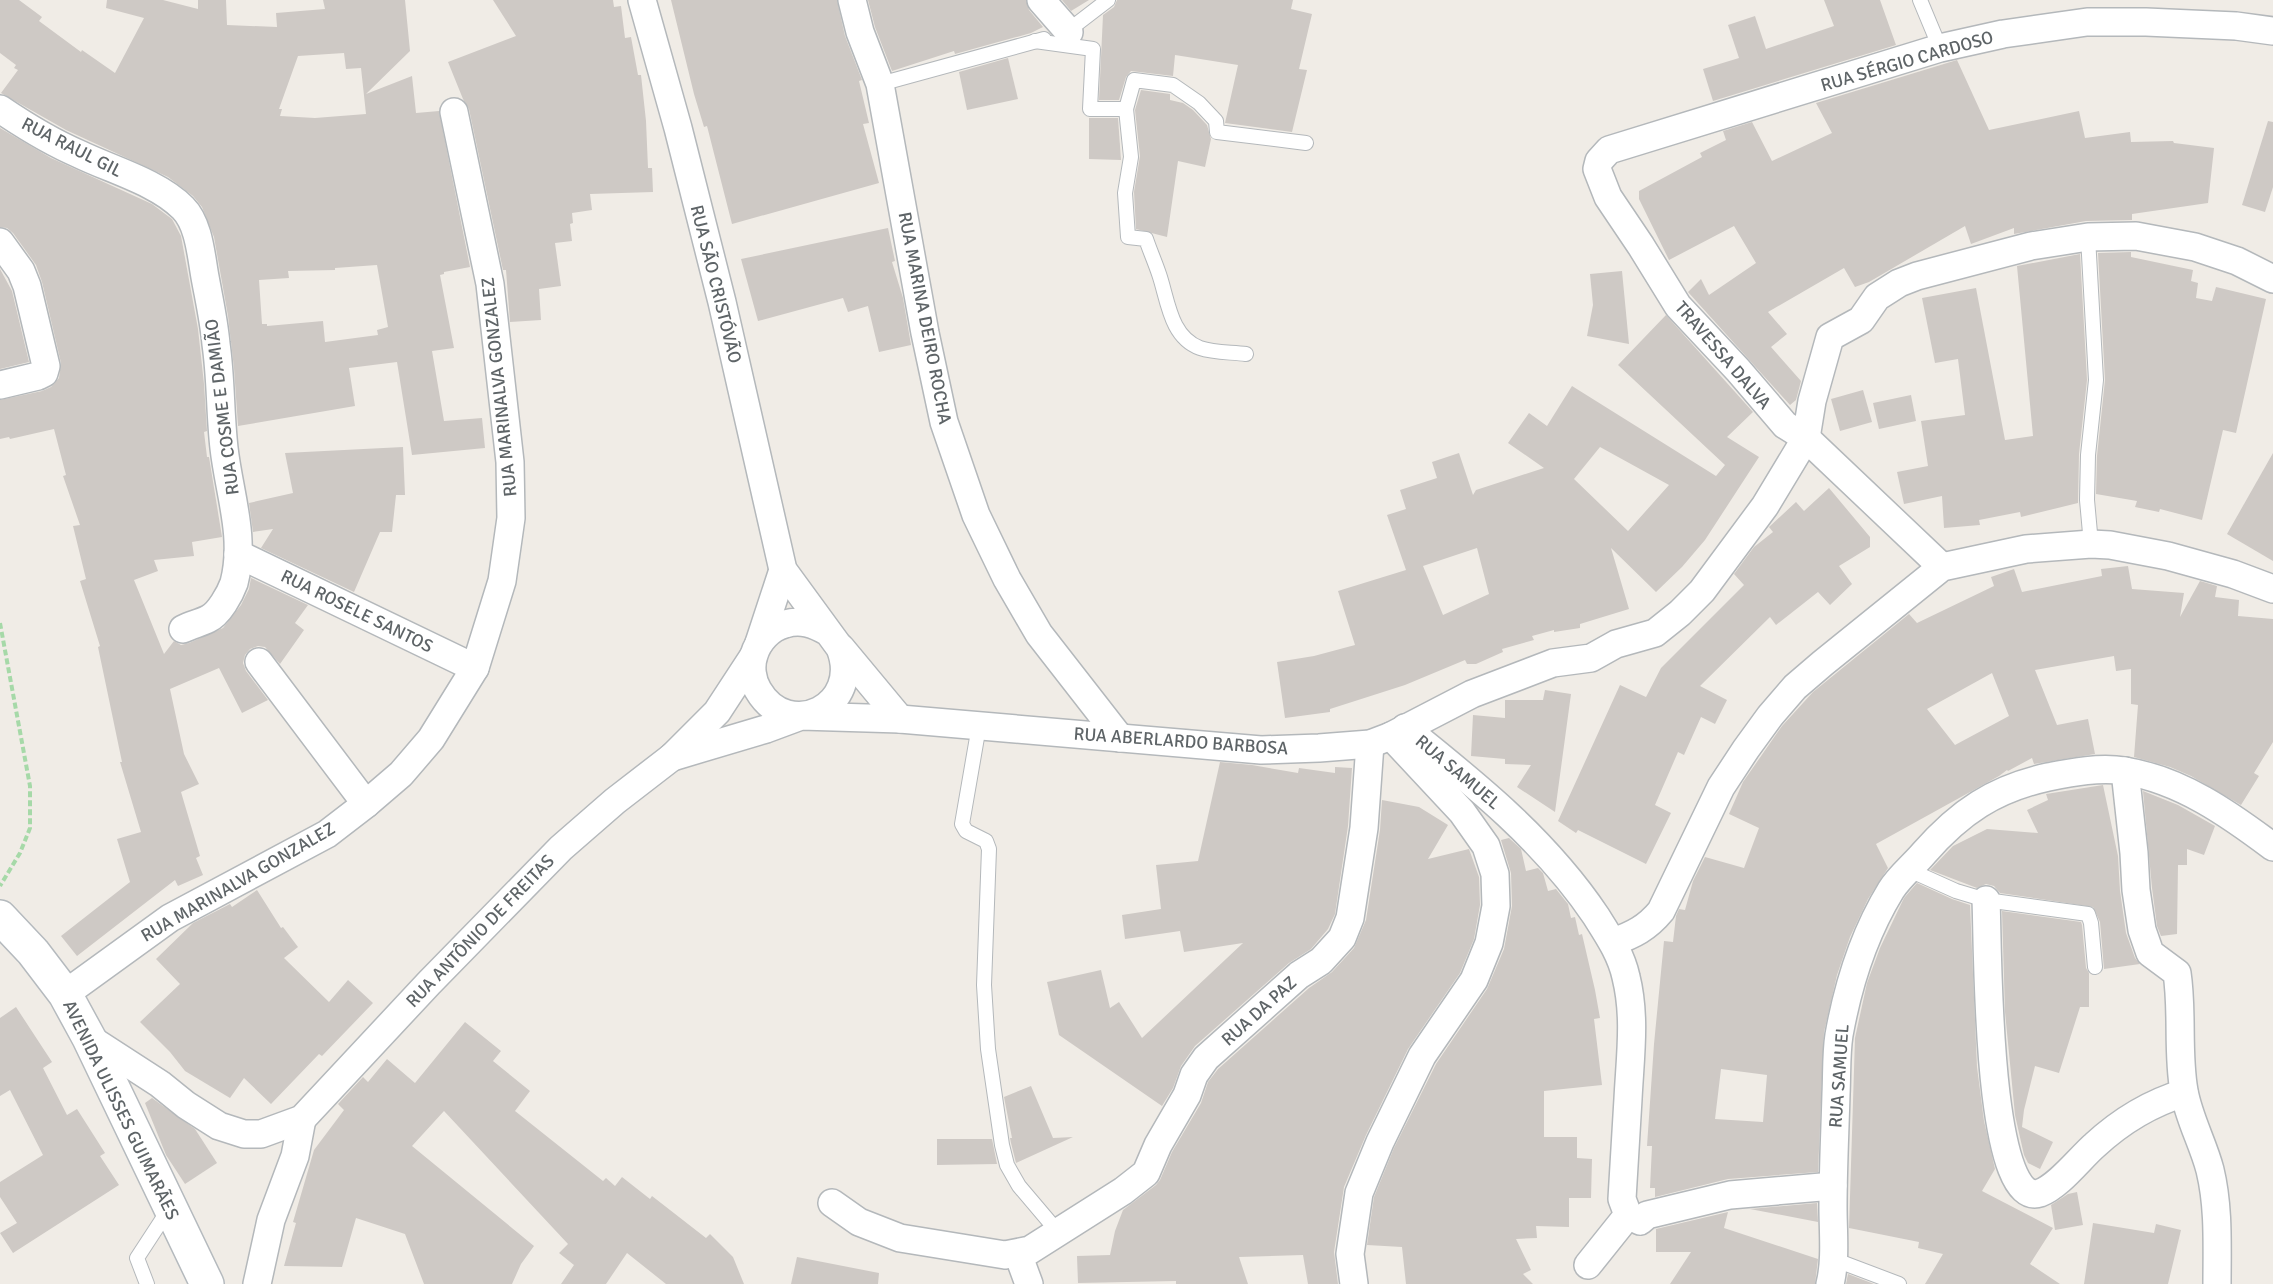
<svg xmlns="http://www.w3.org/2000/svg" width="2273" height="1284" viewBox="0 0 2273 1284" font-family="Signika,sans-serif">
<style>
.building{fill:#cec9c5;fill-rule:evenodd}
.lines{fill:none;stroke-linecap:round;stroke-linejoin:round}
.service-casing{stroke:#b4b8bb;stroke-width:16}
.minor-casing{stroke:#b4b8bb;stroke-width:30}
.secondary-casing{stroke:#b5babe;stroke-width:36}
.path{stroke:#a6d9a8;stroke-width:4;stroke-dasharray:6 3;stroke-linecap:butt}
.service{stroke:#fff;stroke-width:14}
.minor{stroke:#fff;stroke-width:27}
.secondary{stroke:#fff;stroke-width:33}
.labels{text-anchor:middle;dominant-baseline:central;stroke-width:4.5;stroke-linejoin:round;paint-order:stroke}
.street-label{font-size:18px;fill:#5e6467;stroke:#fff}
</style>
<rect width="100%" height="100%" fill="#f0ece6"/>
<g class="building">
<path d="M 0,0 L 19,0 L 42,17 L 39,21 L 81,52 L 82,50 L 115,73 L 144,18 L 106,8 L 107,0 L 163,0 L 198,9 L 198,0 L 226,0 L 227,25 L 277,27 L 276,13 L 325,9 L 323,0 L 405,0 L 410,51 L 366,94 L 412,76 L 416,113 L 439,111 L 470,267 L 444,272 L 444,274 L 440,275 L 454,348 L 432,351 L 444,421 L 482,418 L 485,448 L 412,455 L 397,362 L 349,368 L 355,406 L 238,426 L 234,368 L 228,316 L 214,237 L 202,207 L 193,196 L 168,177 L 66,130 L 1,93 L 18,70 L 14,68 L 16,65 L 0,53 ZM 344,53 L 346,69 L 361,68 L 366,114 L 315,118 L 280,116 L 282,109 L 279,109 L 298,56 ZM 377,265 L 388,327 L 377,330 L 378,335 L 325,342 L 323,321 L 267,326 L 267,324 L 262,324 L 259,280 L 289,278 L 288,271 L 335,270 L 335,268 Z"/>
<path d="M 493,0 L 613,0 L 614,7 L 621,6 L 625,38 L 631,37 L 638,75 L 641,75 L 646,121 L 648,168 L 652,168 L 653,192 L 590,194 L 592,210 L 572,213 L 573,223 L 570,224 L 572,241 L 555,243 L 561,286 L 539,289 L 541,320 L 510,322 L 506,270 L 503,270 L 469,109 L 463,99 L 448,62 L 516,36 Z"/>
<path d="M 671,0 L 837,0 L 845,36 L 862,80 L 859,81 L 869,123 L 863,124 L 879,183 L 732,224 L 707,126 L 704,127 L 694,94 Z"/>
<path d="M 868,0 L 1026,0 L 1029,10 L 1043,27 L 1031,33 L 955,54 L 954,51 L 892,71 L 875,27 Z"/>
<path d="M 1062,0 L 1089,0 L 1071,11 Z"/>
<path d="M 1117,0 L 1293,0 L 1291,9 L 1312,14 L 1299,69 L 1307,70 L 1292,132 L 1225,123 L 1238,65 L 1175,55 L 1173,76 L 1131,71 L 1126,77 L 1119,100 L 1099,100 L 1103,15 L 1114,7 Z"/>
<path d="M 1824,0 L 1880,0 L 1896,45 L 1713,101 L 1703,69 L 1739,58 L 1728,25 L 1755,16 L 1766,49 L 1834,26 Z"/>
<path d="M 1008,58 L 1018,99 L 967,110 L 959,72 Z"/>
<path d="M 1957,60 L 1989,130 L 2079,111 L 2085,138 L 2130,132 L 2131,142 L 2173,141 L 2174,143 L 2214,148 L 2208,203 L 2132,214 L 2132,220 L 2086,221 L 2014,234 L 2014,228 L 1971,244 L 1965,226 L 1869,282 L 1855,287 L 1844,268 L 1768,312 L 1787,334 L 1771,347 L 1801,381 L 1796,400 L 1790,405 L 1688,292 L 1701,279 L 1709,295 L 1756,263 L 1734,226 L 1669,260 L 1639,199 L 1639,191 L 1702,157 L 1700,153 L 1726,140 L 1723,131 L 1752,122 L 1772,161 L 1832,133 L 1816,103 Z"/>
<path d="M 1141,90 L 1170,94 L 1170,100 L 1183,103 L 1193,110 L 1207,125 L 1211,139 L 1205,167 L 1178,161 L 1167,237 L 1136,229 L 1134,192 L 1140,156 L 1135,110 Z"/>
<path d="M 1089,118 L 1118,118 L 1121,160 L 1089,159 Z"/>
<path d="M 2268,121 L 2273,122 L 2273,187 L 2265,212 L 2242,205 Z"/>
<path d="M 0,128 L 51,158 L 152,204 L 172,219 L 181,236 L 198,329 L 204,384 L 207,431 L 204,432 L 207,457 L 209,457 L 222,537 L 192,542 L 194,556 L 154,560 L 158,571 L 134,580 L 164,654 L 174,641 L 181,645 L 189,643 L 223,628 L 241,605 L 249,589 L 251,578 L 308,605 L 295,623 L 304,630 L 280,664 L 265,647 L 258,646 L 250,649 L 245,655 L 243,663 L 246,671 L 268,700 L 242,713 L 219,668 L 170,689 L 184,754 L 199,784 L 181,792 L 200,856 L 196,858 L 203,875 L 178,886 L 175,880 L 77,956 L 61,936 L 130,882 L 117,839 L 141,832 L 120,762 L 122,762 L 98,647 L 100,646 L 80,581 L 86,579 L 73,526 L 80,525 L 63,476 L 66,475 L 54,429 L 10,439 L 9,437 L 0,439 L 0,400 L 42,391 L 51,387 L 59,378 L 61,363 L 42,282 L 36,265 L 13,233 L 7,228 L 0,227 Z"/>
<path d="M 888,228 L 895,261 L 892,262 L 903,298 L 911,345 L 879,352 L 868,306 L 848,312 L 843,298 L 758,321 L 741,259 Z"/>
<path d="M 2131,252 L 2131,257 L 2193,270 L 2191,281 L 2198,283 L 2196,298 L 2212,301 L 2216,287 L 2266,299 L 2236,433 L 2223,430 L 2202,520 L 2160,509 L 2159,512 L 2135,507 L 2137,501 L 2096,494 L 2097,456 L 2105,380 L 2098,253 Z"/>
<path d="M 2080,254 L 2087,380 L 2079,454 L 2078,503 L 2021,517 L 2020,512 L 1979,520 L 1980,525 L 1944,528 L 1942,496 L 1904,504 L 1897,472 L 1928,466 L 1921,421 L 1965,415 L 1958,359 L 1935,363 L 1922,298 L 1976,288 L 2005,440 L 2033,436 L 2017,266 Z"/>
<path d="M 0,269 L 12,291 L 29,362 L 0,369 Z"/>
<path d="M 1622,271 L 1629,344 L 1587,336 L 1593,305 L 1590,274 Z"/>
<path d="M 1666,315 L 1753,412 L 1727,437 L 1759,457 L 1705,540 L 1682,567 L 1656,592 L 1611,548 L 1629,609 L 1580,624 L 1580,628 L 1554,632 L 1554,630 L 1532,636 L 1534,640 L 1502,649 L 1503,652 L 1476,664 L 1467,664 L 1465,660 L 1405,685 L 1330,709 L 1330,712 L 1285,718 L 1277,662 L 1314,656 L 1355,645 L 1338,591 L 1406,570 L 1387,515 L 1406,509 L 1400,490 L 1437,478 L 1432,462 L 1459,453 L 1473,495 L 1476,490 L 1544,468 L 1508,443 L 1529,413 L 1547,426 L 1572,386 L 1716,476 L 1725,465 L 1618,365 ZM 1600,447 L 1669,485 L 1628,531 L 1574,479 ZM 1477,548 L 1489,594 L 1443,615 L 1423,566 Z"/>
<path d="M 1863,390 L 1872,422 L 1840,431 L 1831,399 Z"/>
<path d="M 1911,395 L 1916,421 L 1879,429 L 1873,403 Z"/>
<path d="M 403,447 L 405,495 L 396,495 L 392,532 L 380,532 L 354,592 L 261,548 L 273,529 L 253,532 L 249,503 L 293,493 L 285,453 Z"/>
<path d="M 2273,453 L 2273,561 L 2227,534 Z"/>
<path d="M 1829,488 L 1870,537 L 1870,547 L 1839,566 L 1852,584 L 1830,605 L 1818,592 L 1776,625 L 1770,617 L 1700,686 L 1727,700 L 1715,724 L 1701,717 L 1684,755 L 1678,752 L 1655,805 L 1671,813 L 1646,864 L 1578,830 L 1576,833 L 1558,821 L 1620,685 L 1646,697 L 1661,668 L 1744,585 L 1734,574 L 1754,547 L 1773,532 L 1769,527 L 1796,502 L 1804,511 Z"/>
<path d="M 2128,566 L 2132,589 L 2184,593 L 2180,617 L 2200,581 L 2217,586 L 2215,597 L 2239,600 L 2238,616 L 2273,619 L 2273,742 L 2254,773 L 2259,776 L 2241,805 L 2191,776 L 2170,767 L 2134,757 L 2138,705 L 2131,704 L 2131,669 L 2116,671 L 2114,656 L 2035,670 L 2057,725 L 2088,719 L 2095,754 L 2034,764 L 2032,758 L 2008,771 L 2007,770 L 1999,776 L 1876,844 L 1888,868 L 1868,899 L 1850,937 L 1837,975 L 1824,1032 L 1818,1172 L 1728,1179 L 1655,1197 L 1655,1188 L 1650,1188 L 1652,1146 L 1647,1146 L 1654,1044 L 1664,941 L 1673,942 L 1676,916 L 1679,909 L 1685,910 L 1693,881 L 1705,857 L 1744,868 L 1759,828 L 1729,814 L 1743,782 L 1782,726 L 1813,692 L 1909,614 L 1917,623 L 1994,586 L 1991,577 L 2014,569 L 2022,592 L 2102,576 L 2101,569 ZM 1992,673 L 2009,716 L 1955,745 L 1927,709 ZM 1721,1069 L 1767,1075 L 1763,1122 L 1715,1119 Z"/>
<path d="M 1545,690 L 1571,694 L 1555,812 L 1517,787 L 1531,765 L 1505,764 L 1505,759 L 1471,756 L 1473,715 L 1505,718 L 1505,700 L 1543,700 Z"/>
<path d="M 1220,762 L 1252,765 L 1298,773 L 1299,768 L 1335,773 L 1335,767 L 1352,768 L 1348,826 L 1335,914 L 1328,929 L 1311,949 L 1289,963 L 1195,1046 L 1181,1066 L 1173,1088 L 1162,1106 L 1059,1035 L 1047,982 L 1101,970 L 1110,1008 L 1119,1002 L 1142,1038 L 1243,943 L 1184,952 L 1180,931 L 1125,939 L 1122,915 L 1161,909 L 1156,865 L 1198,861 Z"/>
<path d="M 2103,785 L 2118,856 L 2120,891 L 2126,933 L 2135,958 L 2140,964 L 2104,969 L 2100,922 L 2093,907 L 2000,893 L 1994,886 L 1986,884 L 1977,888 L 1930,870 L 1953,846 L 1987,829 L 2038,833 L 2027,810 L 2048,800 L 2046,794 Z"/>
<path d="M 2143,791 L 2178,805 L 2215,826 L 2204,855 L 2187,849 L 2187,865 L 2178,865 L 2177,934 L 2161,936 L 2157,926 L 2152,888 Z"/>
<path d="M 1382,800 L 1419,807 L 1448,825 L 1428,859 L 1469,849 L 1479,877 L 1480,905 L 1474,939 L 1460,973 L 1408,1049 L 1366,1135 L 1344,1187 L 1334,1252 L 1338,1284 L 1308,1284 L 1303,1255 L 1239,1257 L 1248,1284 L 1176,1284 L 1176,1281 L 1078,1283 L 1077,1256 L 1110,1255 L 1115,1231 L 1123,1210 L 1156,1185 L 1160,1180 L 1172,1152 L 1201,1103 L 1208,1082 L 1218,1069 L 1309,988 L 1332,972 L 1354,948 L 1366,920 L 1380,830 Z"/>
<path d="M 1509,838 L 1521,849 L 1526,871 L 1538,868 L 1543,873 L 1548,891 L 1556,889 L 1568,904 L 1571,918 L 1575,917 L 1579,935 L 1582,934 L 1595,990 L 1600,1018 L 1594,1019 L 1602,1085 L 1544,1091 L 1544,1137 L 1577,1137 L 1577,1158 L 1592,1159 L 1591,1198 L 1569,1198 L 1569,1227 L 1536,1226 L 1537,1238 L 1516,1239 L 1531,1270 L 1523,1274 L 1533,1284 L 1406,1284 L 1402,1247 L 1367,1245 L 1374,1197 L 1394,1148 L 1436,1064 L 1487,989 L 1504,949 L 1512,906 L 1511,873 L 1501,840 Z"/>
<path d="M 1917,883 L 1952,899 L 1970,905 L 1977,1067 L 1984,1121 L 1995,1169 L 1982,1191 L 2053,1228 L 2030,1264 L 2060,1284 L 1925,1284 L 1943,1254 L 1918,1248 L 1919,1242 L 1849,1228 L 1855,1038 L 1867,983 L 1880,948 L 1904,898 Z"/>
<path d="M 257,890 L 281,928 L 283,927 L 298,947 L 284,958 L 329,1002 L 348,980 L 373,1003 L 322,1056 L 319,1054 L 271,1104 L 244,1078 L 230,1098 L 185,1071 L 170,1052 L 140,1022 L 180,984 L 156,959 L 193,923 L 230,904 L 232,907 Z"/>
<path d="M 2002,911 L 2081,922 L 2082,925 L 2086,968 L 2089,973 L 2089,1007 L 2080,1007 L 2059,1073 L 2035,1066 L 2024,1110 L 2022,1127 L 2053,1142 L 2040,1169 L 2028,1163 L 2024,1155 L 2015,1115 L 2005,1012 Z"/>
<path d="M 16,1007 L 52,1062 L 43,1068 L 67,1115 L 77,1109 L 105,1153 L 100,1156 L 119,1185 L 13,1253 L 0,1233 L 17,1223 L 0,1197 L 0,1182 L 43,1155 L 10,1090 L 0,1096 L 0,1018 Z"/>
<path d="M 465,1022 L 501,1051 L 493,1061 L 530,1091 L 515,1111 L 603,1181 L 606,1178 L 615,1186 L 622,1177 L 650,1199 L 652,1196 L 706,1238 L 710,1234 L 733,1257 L 744,1284 L 666,1284 L 627,1253 L 606,1284 L 561,1284 L 574,1265 L 559,1253 L 568,1244 L 444,1111 L 412,1146 L 534,1246 L 521,1264 L 512,1284 L 424,1284 L 405,1234 L 356,1218 L 342,1267 L 284,1266 L 296,1223 L 293,1222 L 314,1150 L 344,1110 L 338,1104 L 363,1077 L 368,1082 L 387,1059 L 415,1083 Z"/>
<path d="M 1031,1086 L 1053,1138 L 1073,1137 L 1016,1163 L 1011,1143 L 1010,1138 L 1012,1138 L 1004,1097 Z"/>
<path d="M 152,1098 L 195,1129 L 217,1163 L 185,1184 L 166,1155 L 145,1103 Z"/>
<path d="M 937,1139 L 992,1139 L 997,1164 L 937,1165 Z"/>
<path d="M 2077,1192 L 2083,1225 L 2055,1230 L 2051,1205 L 2068,1194 Z"/>
<path d="M 1817,1203 L 1818,1222 L 1750,1209 Z"/>
<path d="M 1728,1212 L 1724,1228 L 1818,1259 L 1815,1284 L 1670,1284 L 1691,1252 L 1656,1252 L 1656,1229 Z"/>
<path d="M 2093,1223 L 2154,1233 L 2156,1224 L 2181,1230 L 2168,1284 L 2084,1284 Z"/>
<path d="M 797,1257 L 879,1273 L 878,1284 L 791,1284 Z"/>
<path d="M 1848,1274 L 1874,1284 L 1846,1284 Z"/>
</g>
<g class="lines">
<g class="service-casing">
<g id="service">
<path d="M 1920,0 L 1940,48"/>
<path d="M 1065,33 L 1108,0"/>
<path d="M 1035,41 L 1093,49 L 1090,109 L 1126,109 L 1134,80 L 1173,85 L 1199,103 L 1216,121 L 1217,132 L 1306,143"/>
<path d="M 880,84 L 1044,39"/>
<path d="M 1126,109 L 1131,157 L 1125,193 L 1128,237 L 1146,239 C 1150,251 1155,262 1159,274 C 1168,300 1170,337 1200,348 C 1214,353 1232,352 1246,354"/>
<path d="M 2088,237 L 2096,380 L 2088,455 L 2087,500 L 2091,544"/>
<path d="M 979,726 L 962,824 L 966,831 L 986,841 L 989,849 L 984,985 L 988,1049 L 1002,1145 L 1007,1165 L 1019,1186 L 1058,1232"/>
<path d="M 1907,869 L 1956,891 L 1986,900 L 2088,914 L 2091,923 L 2095,967"/>
<path d="M 1833,1259 L 1899,1284"/>
<path d="M 147,1284 L 137,1258 L 169,1209"/>
</g>
</g>
<g class="minor-casing">
<g id="minor">
<path d="M 642,0 L 678,128 L 722,302 L 783,570 L 840,648 C 863,706 789,743 758,690 C 752,680 750,666 754,655 C 758,641 770,628 785,624 C 801,619 814,624 828,632"/>
<path d="M 852,0 L 860,32 L 880,84 L 925,333 L 944,422 L 976,515 L 1007,579 L 1039,634 L 1120,738"/>
<path d="M 1041,0 L 1069,32"/>
<path d="M 0,109 C 25,126 51,142 79,154 C 112,170 157,182 183,208 C 199,224 201,255 205,277 C 209,299 214,321 216,344 C 221,378 220,413 224,448 C 229,493 246,537 234,583 C 230,594 219,614 208,619 C 200,623 191,625 183,629"/>
<path d="M 0,242 L 21,271 L 27,286 L 46,366 L 44,373 L 38,376 L 0,385"/>
<path d="M 238,554 L 475,668"/>
<path d="M 1942,567 L 1806,438 L 1785,425 L 1738,370 L 1678,306 L 1641,246 L 1608,197 L 1597,169 L 1599,161 L 1609,150 L 1940,48 L 2003,34 L 2087,22 L 2146,22 L 2236,26 L 2273,31"/>
<path d="M 759,643 L 783,570"/>
<path d="M 841,648 L 900,719"/>
<path d="M 259,662 L 366,804"/>
<path d="M 1405,728 C 1475,784 1545,840 1596,916 C 1608,935 1621,954 1626,977 C 1636,1017 1630,1058 1628,1099 C 1626,1133 1624,1166 1622,1199 L 1628,1215 L 1588,1265"/>
<path d="M 672,757 L 766,729 L 801,716 L 900,719 L 1261,750 L 1319,748 L 1370,744 L 1391,736 L 1472,694 L 1553,663 L 1591,658 L 1616,644 L 1655,633 L 1680,613 L 1702,591 L 1765,506 L 1806,438 L 1812,401 L 1830,337 L 1861,320 L 1877,297 L 1899,283 L 1917,276 L 2031,246 L 2088,237 L 2136,236 L 2195,247 L 2237,261 L 2273,279"/>
<path d="M 2125,771 L 2134,853 L 2136,890 L 2142,930 L 2150,953 L 2177,973 C 2183,1012 2177,1052 2184,1091 C 2189,1119 2203,1143 2210,1170 C 2219,1207 2217,1246 2217,1284"/>
<path d="M 1986,900 C 1988,935 1985,1211 2040,1193 C 2059,1186 2080,1158 2095,1145 C 2120,1122 2151,1103 2184,1093"/>
<path d="M 1613,942 C 1633,935 1647,928 1661,911 L 1721,787 L 1746,749 L 1770,716 L 1795,687 L 1823,663 L 1942,567 L 2026,549 L 2091,544 L 2110,545 L 2168,556 L 2233,574 L 2273,589"/>
<path d="M 65,994 L 170,918 L 327,834 L 366,804 L 401,774 L 431,739 L 475,668 L 502,581 L 511,518 L 510,462 L 490,284 L 454,112"/>
<path d="M 89,1038 L 160,1084 L 186,1105 L 219,1126 L 244,1134 L 261,1134 L 302,1119 L 429,983 L 561,848 L 615,801 L 672,757 L 717,712 L 753,657"/>
<path d="M 832,1203 L 859,1222 L 900,1238 L 1005,1255 L 1030,1250 L 1123,1191 L 1146,1173 L 1158,1145 L 1187,1095 L 1194,1075 L 1206,1058 L 1299,975 L 1321,961 L 1342,938 L 1350,918 L 1364,828 L 1370,744"/>
<path d="M 1628,1215 L 1640,1221 L 1647,1215 L 1730,1195 L 1833,1186"/>
<path d="M 1018,1254 L 1029,1284"/>
<path d="M 257,1284 L 271,1220 L 295,1156 L 302,1119"/>
<path d="M 1354,1284 L 1350,1254 L 1359,1193 L 1380,1142 L 1422,1056 L 1474,980 L 1489,943 L 1496,906 L 1495,874 L 1486,846 L 1462,812 L 1391,736"/>
<path d="M 1830,1284 C 1836,1260 1833,1232 1833,1207 C 1833,1169 1835,1132 1836,1094 C 1837,1074 1836,1054 1839,1035 C 1848,985 1864,934 1891,890 C 1900,876 1913,866 1924,853 C 1960,812 1994,789 2048,777 C 2073,772 2100,767 2125,771 C 2181,780 2229,814 2273,847"/>
</g>
</g>
<g class="secondary-casing">
<path id="secondary" d="M 0,917 L 33,952 L 65,994 L 89,1038 L 207,1284"/>
</g>
<path class="path" d="M 0,623 L 30,786 L 30,828 L 20,853 L 0,886"/>
<use href="#service" class="service"/>
<use href="#minor" class="minor"/>
<use href="#secondary" class="secondary"/>
</g>
<g class="labels">
<g class="street-label">
<text transform="translate(1907 61) rotate(-16)">RUA SÉRGIO CARDOSO</text>
<text transform="translate(72 147) rotate(27)">RUA RAUL GIL</text>
<text transform="translate(716 284) rotate(76)">RUA SÃO CRISTÓVÃO</text>
<text transform="translate(925 318) rotate(79)">RUA MARINA DEIRO ROCHA</text>
<text transform="translate(1723 355) rotate(49)">TRAVESSA DALVA</text>
<text transform="translate(499 387) rotate(-96)">RUA MARINALVA GONZALEZ</text>
<text transform="translate(222 407) rotate(-97)">RUA COSME E DAMIÃO</text>
<text transform="translate(357 611) rotate(26)">RUA ROSELE SANTOS</text>
<text transform="translate(1181 741) rotate(4)">RUA ABERLARDO BARBOSA</text>
<text transform="translate(1458 772) rotate(40)">RUA SAMUEL</text>
<text transform="translate(238 882) rotate(-30)">RUA MARINALVA GONZALEZ</text>
<text transform="translate(480 931) rotate(-46)">RUA ANTÔNIO DE FREITAS</text>
<text transform="translate(1259 1011) rotate(-42)">RUA DA PAZ</text>
<text transform="translate(1839 1076) rotate(-86)">RUA SAMUEL</text>
<text transform="translate(121 1110) rotate(64)">AVENIDA ULISSES GUIMARÃES</text>
</g>
</g>
</svg>
